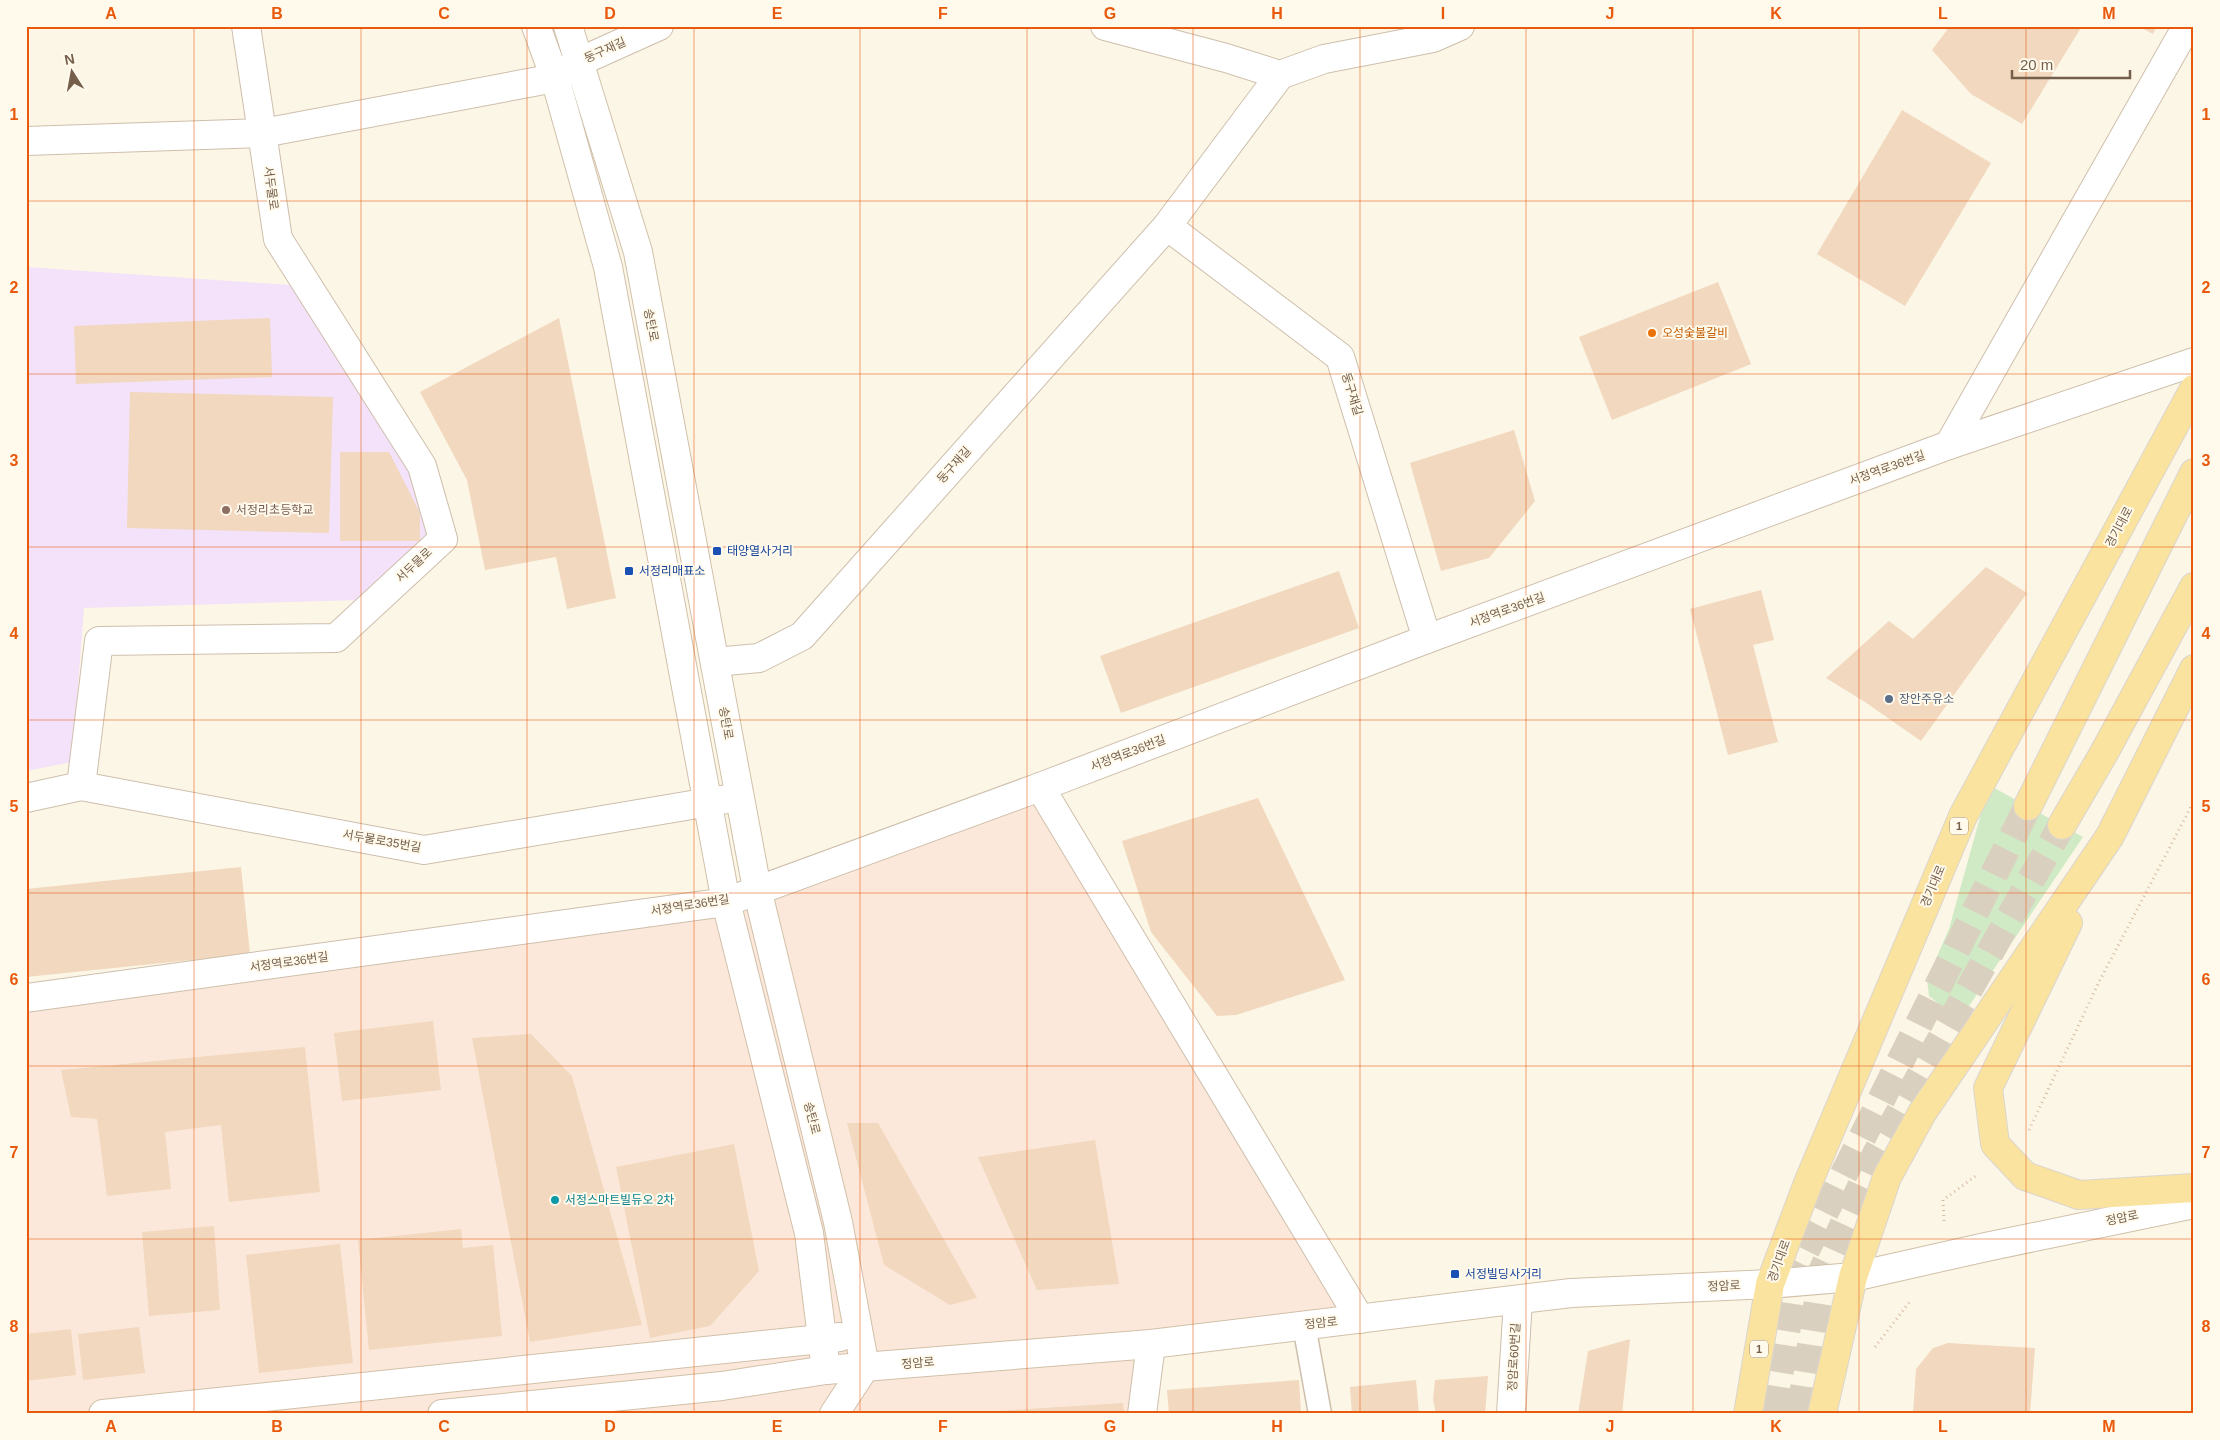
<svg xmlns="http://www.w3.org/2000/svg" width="2220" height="1440" viewBox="0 0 2220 1440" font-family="Helvetica,'Noto Sans KR',sans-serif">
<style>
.commercial{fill:#fce8da}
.education{fill:#f3e2f9}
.green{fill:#cfeac4}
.building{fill:#f1d8be}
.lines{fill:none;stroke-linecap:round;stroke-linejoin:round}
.primary-tunnel{stroke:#dad0bf;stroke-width:28;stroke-dasharray:28 14;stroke-linecap:butt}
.lane-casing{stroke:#cebfac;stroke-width:25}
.street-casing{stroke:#cebfac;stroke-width:30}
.secondary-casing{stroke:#d1c0a9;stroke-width:30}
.primary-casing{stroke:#dbd5d0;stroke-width:30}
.path{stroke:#d6bca1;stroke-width:3;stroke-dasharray:1 4;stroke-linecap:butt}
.lane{stroke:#fff;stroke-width:22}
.street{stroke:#fff;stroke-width:28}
.secondary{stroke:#fff;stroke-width:28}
.primary{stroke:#fae39f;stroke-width:28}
.grid{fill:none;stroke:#e8590c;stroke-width:1;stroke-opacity:0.55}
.food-dot{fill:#e8710a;stroke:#fffaec;stroke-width:2}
.education-dot{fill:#8d6e63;stroke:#fffaec;stroke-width:2}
.transit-dot{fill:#1a4fb4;stroke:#fffaec;stroke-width:2}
.service-dot{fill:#5c6f8a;stroke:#fffaec;stroke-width:2}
.culture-dot{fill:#0f9aa8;stroke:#fffaec;stroke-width:2}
.labels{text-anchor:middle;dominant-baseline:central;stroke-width:4;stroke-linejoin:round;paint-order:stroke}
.shield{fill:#fffaec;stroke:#9e8e7b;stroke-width:1}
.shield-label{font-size:11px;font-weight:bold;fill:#755f4b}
.street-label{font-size:12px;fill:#755f4b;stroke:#fffaec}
.food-label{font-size:12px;fill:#c56008;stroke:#fffaec;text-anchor:start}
.education-label{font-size:12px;fill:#785e54;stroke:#fffaec;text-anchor:start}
.transit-label{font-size:12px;fill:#164399;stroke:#fffaec;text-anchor:start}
.service-label{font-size:12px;fill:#4e5e75;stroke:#fffaec;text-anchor:start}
.culture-label{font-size:12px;fill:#0d838f;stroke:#fffaec;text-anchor:start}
.neatline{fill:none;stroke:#e8590c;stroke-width:2}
.grid-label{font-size:16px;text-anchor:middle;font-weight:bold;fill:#e8590c}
</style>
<rect width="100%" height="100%" fill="#fcf6e6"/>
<path class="commercial" d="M 1040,787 L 1360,1319 L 1151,1344 L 1130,1414 L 26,1414 L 26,998 L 726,902 Z"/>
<path class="education" d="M 26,267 L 290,285 L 425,484 L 428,536 L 360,600 L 84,608 L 72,762 L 26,771 Z"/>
<path class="green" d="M 1989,785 L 2083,837 L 1969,1006 L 1945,1009 L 1929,996 L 1927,979 L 1949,929 Z"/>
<g class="building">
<path d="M 1950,26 L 2082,26 L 2022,124 L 1971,94 L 1932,50 Z"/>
<path d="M 2138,26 L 2157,26 L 2153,34 Z"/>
<path d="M 1902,110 L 1991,163 L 1905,306 L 1817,254 Z"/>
<path d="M 1718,282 L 1751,364 L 1612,420 L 1579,337 Z"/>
<path d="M 270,318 L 272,377 L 76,384 L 74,326 Z"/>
<path d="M 559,318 L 616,598 L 567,609 L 556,557 L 485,570 L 467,480 L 420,392 Z"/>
<path d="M 130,392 L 333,397 L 329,533 L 127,528 Z"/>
<path d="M 1514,430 L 1535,501 L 1489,558 L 1441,571 L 1410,463 Z"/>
<path d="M 340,452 L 389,452 L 420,513 L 420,541 L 340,541 Z"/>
<path d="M 1986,567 L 2027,593 L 1921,741 L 1865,702 L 1826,678 L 1889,621 L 1913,639 Z"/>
<path d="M 1339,571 L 1359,628 L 1121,713 L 1100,656 Z"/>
<path d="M 1761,590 L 1774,640 L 1753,645 L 1778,742 L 1728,755 L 1690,609 Z"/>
<path d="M 1258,798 L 1345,980 L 1236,1015 L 1217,1016 L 1151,932 L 1122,841 Z"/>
<path d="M 241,867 L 250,954 L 26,977 L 26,889 Z"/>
<path d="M 433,1021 L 441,1090 L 342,1101 L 334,1033 Z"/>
<path d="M 531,1034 L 572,1076 L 642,1325 L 530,1342 L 472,1038 Z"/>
<path d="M 305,1047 L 320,1192 L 229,1202 L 221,1125 L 165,1132 L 171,1189 L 107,1196 L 97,1119 L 71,1117 L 61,1070 Z"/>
<path d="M 847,1123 L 878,1123 L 977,1298 L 950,1305 L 884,1265 Z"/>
<path d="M 1095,1140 L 1119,1284 L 1037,1290 L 978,1157 Z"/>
<path d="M 734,1144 L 759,1271 L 710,1326 L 650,1338 L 616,1167 Z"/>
<path d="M 214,1226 L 220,1310 L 149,1316 L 142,1232 Z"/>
<path d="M 461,1229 L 463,1248 L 493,1245 L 502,1336 L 369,1350 L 358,1240 Z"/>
<path d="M 340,1244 L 353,1363 L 259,1373 L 246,1255 Z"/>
<path d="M 139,1327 L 145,1373 L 83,1380 L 78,1334 Z"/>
<path d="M 71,1329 L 76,1375 L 26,1381 L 26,1334 Z"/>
<path d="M 1630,1339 L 1622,1414 L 1578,1414 L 1588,1351 Z"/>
<path d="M 1948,1343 L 2035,1348 L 2030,1414 L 1913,1414 L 1916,1369 L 1933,1348 Z"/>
<path d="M 1488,1376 L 1485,1414 L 1436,1414 L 1433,1400 L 1435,1380 Z"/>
<path d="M 1299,1380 L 1301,1414 L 1169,1414 L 1167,1390 Z"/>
<path d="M 1416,1380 L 1419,1414 L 1352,1414 L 1350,1387 Z"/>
<path d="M 1123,1403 L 1124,1414 L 933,1414 L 933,1412 L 998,1411 Z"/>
</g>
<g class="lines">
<g class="primary-tunnel">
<path d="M 1773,1414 L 1796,1270 L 2028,806"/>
<path d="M 1800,1414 L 1823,1269 L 1876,1154 L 2062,825"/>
</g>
<g class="lane-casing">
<path id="lane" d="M 1304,1325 L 1320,1414"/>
</g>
<g class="street-casing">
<g id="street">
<path d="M 1105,26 L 1226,58 L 1280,75 L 1324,59 L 1433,38 L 1460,26"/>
<path d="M 26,141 L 263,133 L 555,78 L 579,62 L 659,26"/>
<path d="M 1167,226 L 1340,357 L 1427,639"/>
<path d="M 1949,445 L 2187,26"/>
<path d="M 715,662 L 759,658 L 802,636 L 1167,226 L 1280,75"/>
<path d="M 81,786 L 99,641 L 336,638 L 443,539 L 422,466 L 278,239 L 246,26"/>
<path d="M 1040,787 L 1360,1319"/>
<path d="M 26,798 L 81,786 L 424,850 L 739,797"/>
<path d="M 26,998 L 726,902 L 1040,787 L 1427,639 L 1949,445 L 2194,362"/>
<path d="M 1142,1414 L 1151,1344"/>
<path d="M 1511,1414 L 1518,1300"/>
</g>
</g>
<g class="secondary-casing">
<g id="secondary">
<path d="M 536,26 L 555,78 L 608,267 L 726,902 L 809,1233 L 826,1370"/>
<path d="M 568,26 L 638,252 L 757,889 L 838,1222 L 865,1367 L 834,1414"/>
<path d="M 103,1414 L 840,1337"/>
<path d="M 442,1414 L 722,1386 L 826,1370 L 1151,1344 L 1571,1293 L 1770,1284 L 1853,1277 L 1986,1247 L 2194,1204"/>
</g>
</g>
<g class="primary-casing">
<g id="primary">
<path d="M 2028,806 L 2194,473"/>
<path d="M 2062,825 L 2104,753 L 2194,587"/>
<path d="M 2068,923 L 1988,1088 L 1995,1144 L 2025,1176 L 2079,1195 L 2194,1188"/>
<path d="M 1748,1414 L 1770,1284 L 1808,1183 L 1963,816 L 2194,389"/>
<path d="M 1822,1414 L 1853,1277 L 1887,1177 L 1922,1113 L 2110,836 L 2194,669"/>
</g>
</g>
<g class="path">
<path d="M 2029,1130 L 2099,982 L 2194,801"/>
<path d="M 1944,1221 L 1943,1200 L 1977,1175"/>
<path d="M 1875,1347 L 1911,1300"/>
</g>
<use href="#lane" class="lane"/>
<use href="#street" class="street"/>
<use href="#secondary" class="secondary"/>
<use href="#primary" class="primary"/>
</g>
<path class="grid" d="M 194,26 L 194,1414M 361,26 L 361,1414M 527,26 L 527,1414M 694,26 L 694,1414M 860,26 L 860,1414M 1027,26 L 1027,1414M 1193,26 L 1193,1414M 1360,26 L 1360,1414M 1526,26 L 1526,1414M 1693,26 L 1693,1414M 1859,26 L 1859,1414M 2026,26 L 2026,1414M 26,201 L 2194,201M 26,374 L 2194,374M 26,547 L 2194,547M 26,720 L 2194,720M 26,893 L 2194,893M 26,1066 L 2194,1066M 26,1239 L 2194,1239"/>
<circle class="food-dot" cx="1652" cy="333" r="5"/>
<circle class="education-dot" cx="226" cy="510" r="5"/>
<g class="transit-dot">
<rect x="712" y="546" width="10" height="10" rx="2.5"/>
<rect x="624" y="566" width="10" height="10" rx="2.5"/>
<rect x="1450" y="1269" width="10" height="10" rx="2.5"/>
</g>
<circle class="service-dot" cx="1889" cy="699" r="5"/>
<circle class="culture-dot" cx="555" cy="1200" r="5"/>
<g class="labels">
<g class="shield">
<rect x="1950" y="817.5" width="18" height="17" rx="4"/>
<rect x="1750" y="1340.5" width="18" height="17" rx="4"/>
</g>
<g class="shield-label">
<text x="1959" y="826">1</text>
<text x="1759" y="1349">1</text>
</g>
<g class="street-label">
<text transform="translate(605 50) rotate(-24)">둥구재길</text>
<text transform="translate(271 188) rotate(82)">서두물로</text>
<text transform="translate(651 325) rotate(79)">송탄로</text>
<text transform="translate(1352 394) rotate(73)">둥구재길</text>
<text transform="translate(954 465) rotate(-48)">둥구재길</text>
<text transform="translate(1887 468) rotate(-20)">서정역로36번길</text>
<text transform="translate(2119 527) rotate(-62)">경기대로</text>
<text transform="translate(414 565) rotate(-43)">서두물로</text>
<text transform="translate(1507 610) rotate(-20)">서정역로36번길</text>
<text transform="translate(726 723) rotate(80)">송탄로</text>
<text transform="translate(1128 753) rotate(-21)">서정역로36번길</text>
<text transform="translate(382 841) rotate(10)">서두물로35번길</text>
<text transform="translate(1933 886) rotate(-67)">경기대로</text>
<text transform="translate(690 905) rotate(-9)">서정역로36번길</text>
<text transform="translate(289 962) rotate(-8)">서정역로36번길</text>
<text transform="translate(812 1118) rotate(76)">송탄로</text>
<text transform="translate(2122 1218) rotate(-12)">정암로</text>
<text transform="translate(1779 1261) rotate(-70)">경기대로</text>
<text transform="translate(1724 1286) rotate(-3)">정암로</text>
<text transform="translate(1321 1323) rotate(-6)">정암로</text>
<text transform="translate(1514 1357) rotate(-87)">정암로60번길</text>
<text transform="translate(918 1363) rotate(-5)">정암로</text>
</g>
<g class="food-label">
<text x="1662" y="333">오성숯불갈비</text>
</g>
<g class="education-label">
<text x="236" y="510">서정리초등학교</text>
</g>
<g class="transit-label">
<text x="727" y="551">태양열사거리</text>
<text x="639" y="571">서정리매표소</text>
<text x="1465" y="1274">서정빌딩사거리</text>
</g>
<g class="service-label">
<text x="1899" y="699">장안주유소</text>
</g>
<g class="culture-label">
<text x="565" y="1200">서정스마트빌듀오 2차</text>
</g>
</g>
<rect width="2220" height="1440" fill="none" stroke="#fffaec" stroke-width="55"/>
<g transform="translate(72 72) rotate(349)" stroke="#fffaec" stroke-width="4" paint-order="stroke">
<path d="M0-4L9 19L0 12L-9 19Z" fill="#755f4b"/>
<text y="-8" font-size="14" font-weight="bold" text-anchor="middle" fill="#755f4b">N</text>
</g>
<path d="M2012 70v8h118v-8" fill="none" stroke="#755f4b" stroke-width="2.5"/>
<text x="2020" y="70" font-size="15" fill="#755f4b" stroke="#fffaec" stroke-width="4" paint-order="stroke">20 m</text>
<rect x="28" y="28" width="2164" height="1384" class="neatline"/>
<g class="grid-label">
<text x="111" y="19">A</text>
<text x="277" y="19">B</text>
<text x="444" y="19">C</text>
<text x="610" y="19">D</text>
<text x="777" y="19">E</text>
<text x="943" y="19">F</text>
<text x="1110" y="19">G</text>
<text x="1277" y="19">H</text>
<text x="1443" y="19">I</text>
<text x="1610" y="19">J</text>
<text x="1776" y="19">K</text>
<text x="1943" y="19">L</text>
<text x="2109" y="19">M</text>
<text x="14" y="120">1</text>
<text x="2206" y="120">1</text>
<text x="14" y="293">2</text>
<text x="2206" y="293">2</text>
<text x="14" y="466">3</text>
<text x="2206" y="466">3</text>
<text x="14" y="639">4</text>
<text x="2206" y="639">4</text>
<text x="14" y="812">5</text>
<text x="2206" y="812">5</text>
<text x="14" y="985">6</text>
<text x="2206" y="985">6</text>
<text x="14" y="1158">7</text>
<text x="2206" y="1158">7</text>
<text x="14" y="1332">8</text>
<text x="2206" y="1332">8</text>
<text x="111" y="1432">A</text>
<text x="277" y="1432">B</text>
<text x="444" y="1432">C</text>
<text x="610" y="1432">D</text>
<text x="777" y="1432">E</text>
<text x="943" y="1432">F</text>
<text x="1110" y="1432">G</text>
<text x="1277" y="1432">H</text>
<text x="1443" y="1432">I</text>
<text x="1610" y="1432">J</text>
<text x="1776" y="1432">K</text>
<text x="1943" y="1432">L</text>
<text x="2109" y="1432">M</text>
</g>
</svg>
